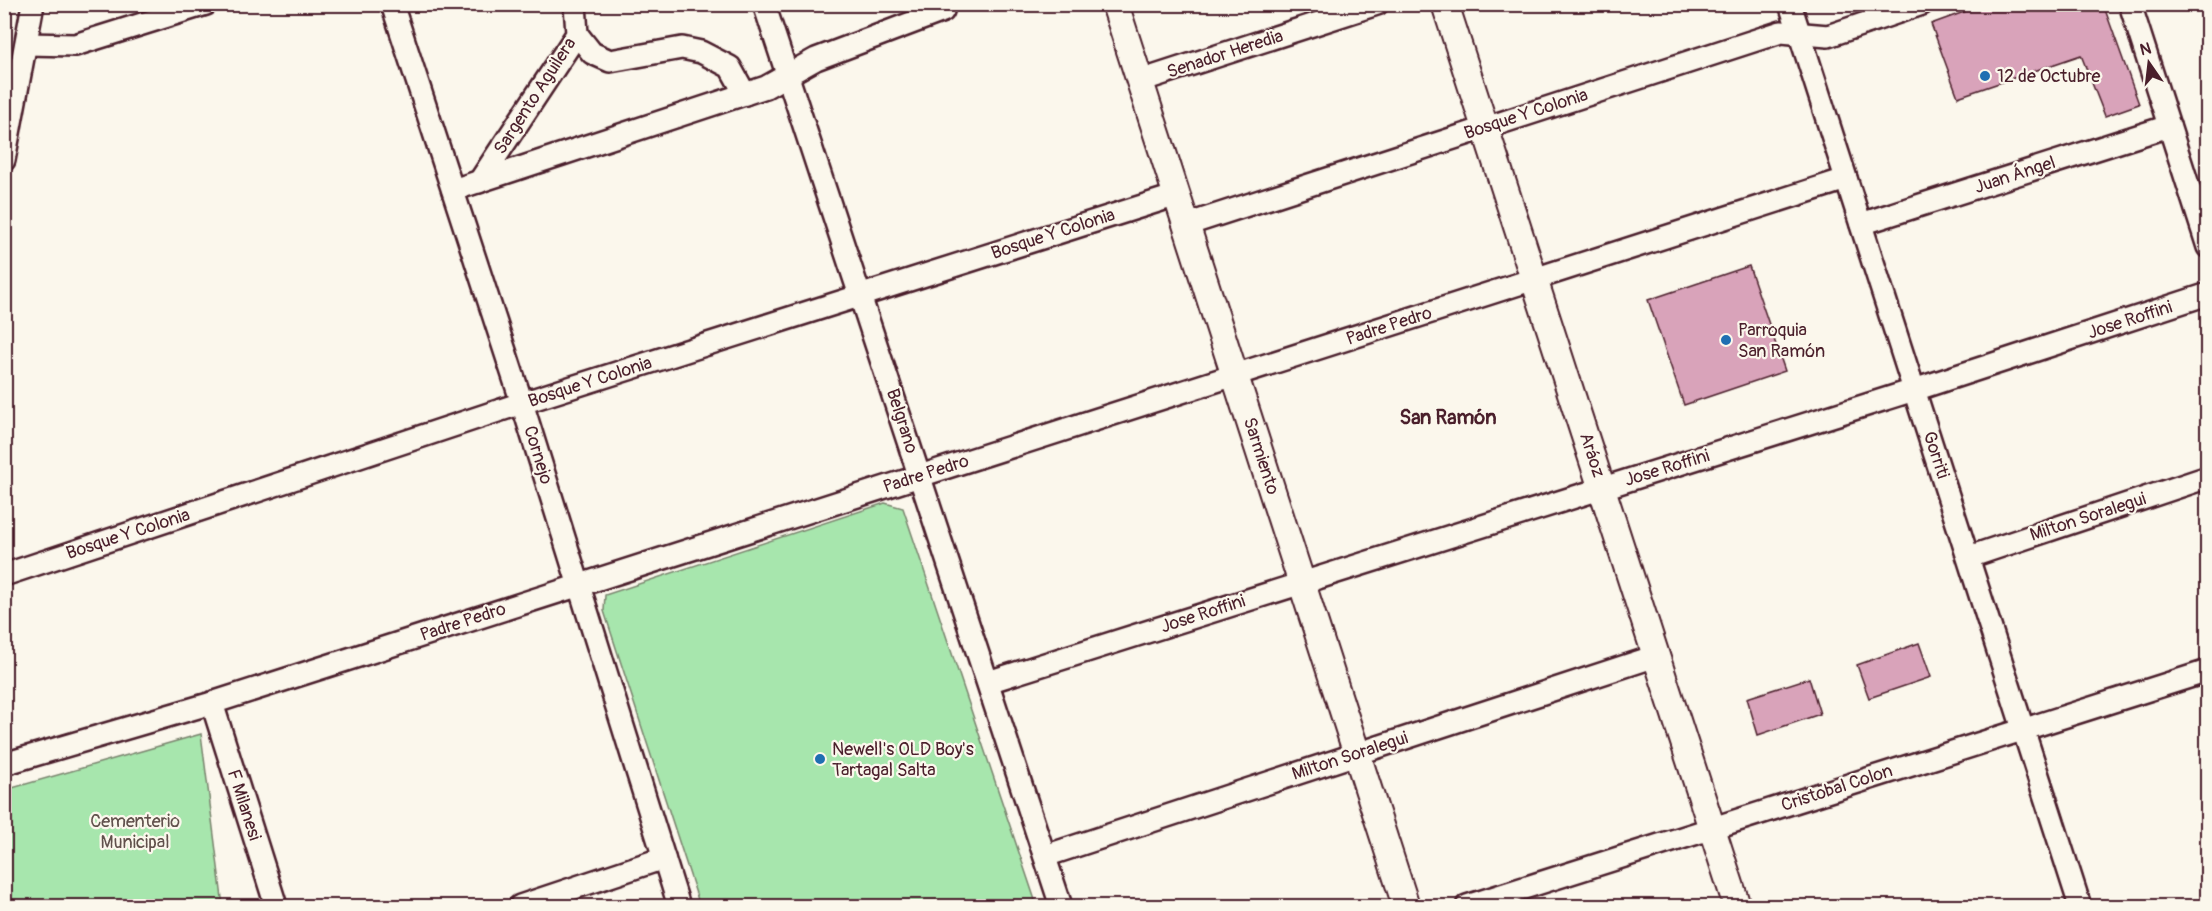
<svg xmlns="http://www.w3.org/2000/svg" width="2212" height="911" viewBox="0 0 2212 911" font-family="Pangolin,sans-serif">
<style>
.green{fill:#a7e6ad;stroke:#78826c;stroke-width:1.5}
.building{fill:#d9a3ba;stroke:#4a1f2b;stroke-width:1.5}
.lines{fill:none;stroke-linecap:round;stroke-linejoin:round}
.minor-casing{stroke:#4a1f2b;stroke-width:26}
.tertiary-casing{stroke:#4a1f2b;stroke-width:30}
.minor{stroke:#fbf7ec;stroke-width:21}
.tertiary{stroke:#fbf7ec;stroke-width:26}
.poi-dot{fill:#1f6fb2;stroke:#fbf7ec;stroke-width:2}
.labels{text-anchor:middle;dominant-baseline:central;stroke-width:4.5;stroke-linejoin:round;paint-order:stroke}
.street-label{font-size:18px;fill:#4a1f2b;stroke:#fbf7ec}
.poi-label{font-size:18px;fill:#4a1f2b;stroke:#fbf7ec;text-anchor:start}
.park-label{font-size:18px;fill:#61514c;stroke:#fbf7ec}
.neighbourhood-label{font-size:20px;font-weight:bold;fill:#4a1f2b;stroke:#fbf7ec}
</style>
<rect width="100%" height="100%" fill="#fbf7ec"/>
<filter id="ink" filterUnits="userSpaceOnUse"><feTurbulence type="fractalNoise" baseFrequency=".0167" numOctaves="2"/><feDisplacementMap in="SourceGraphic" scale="12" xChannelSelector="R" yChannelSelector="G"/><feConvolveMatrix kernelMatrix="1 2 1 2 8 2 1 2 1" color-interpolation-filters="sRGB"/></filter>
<g filter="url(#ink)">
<g class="green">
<path d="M 885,503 L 903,508 L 1037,906 L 700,906 L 604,611 L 605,595 Z"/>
<path d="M 201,734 L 223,906 L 5,906 L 5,790 Z"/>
</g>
<g class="building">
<path d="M 1986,4 L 2103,4 L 2139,104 L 2105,116 L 2081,55 L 1958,97 L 1931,24 Z"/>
<path d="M 1749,266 L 1785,371 L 1684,405 L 1648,300 Z"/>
<path d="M 1919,643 L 1931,677 L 1869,698 L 1857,665 Z"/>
<path d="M 1809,678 L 1820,714 L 1758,735 L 1747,698 Z"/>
</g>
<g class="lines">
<g class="minor-casing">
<g id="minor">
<path d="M 392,4 L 522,403 L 679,906"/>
<path d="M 764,4 L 1061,906"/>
<path d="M 1790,4 L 2080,906"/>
<path d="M 2130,4 L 2208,247"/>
<path d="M 577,34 L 592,53 L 610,61 L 682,48 L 701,52 L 730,67 L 745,94"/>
<path d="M 26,44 L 75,45 L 206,4"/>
<path d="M 1140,81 L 1377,4"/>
<path d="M 4,160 L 33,4"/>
<path d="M 479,182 L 577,34 L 575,4"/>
<path d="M 453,190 L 766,87 L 816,59 L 943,11"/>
<path d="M 1861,224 L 2169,126"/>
<path d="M 1186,225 L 1781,32 L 1828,36 L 1922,4"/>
<path d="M 1969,557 L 2208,477"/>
<path d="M 4,575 L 522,403 L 1177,195"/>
<path d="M 988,682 L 1914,390 L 2208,294"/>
<path d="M 212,703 L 276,906"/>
<path d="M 4,764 L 212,703 L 1846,179"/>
<path d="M 1045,856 L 1656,656"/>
<path d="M 520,906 L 664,858"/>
<path d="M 1467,906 L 2208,671"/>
</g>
</g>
<g class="tertiary-casing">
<g id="tertiary">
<path d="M 1115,4 L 1406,906"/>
<path d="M 1445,4 L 1737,906"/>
</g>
</g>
<use href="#minor" class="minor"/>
<use href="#tertiary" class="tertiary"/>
</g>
</g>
<g class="poi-dot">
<circle cx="1985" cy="76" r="6"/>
<circle cx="1726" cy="340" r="6"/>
<circle cx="820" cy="759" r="6"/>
</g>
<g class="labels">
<g class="street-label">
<text transform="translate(1225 54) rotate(-18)">Senador Heredia</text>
<text transform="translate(535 96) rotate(-57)">Sargento Aguilera</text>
<text transform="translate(1526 114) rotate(-18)">Bosque Y Colonia</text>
<text transform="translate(2015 175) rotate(-18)">Juan Ángel</text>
<text transform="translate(1053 234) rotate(-18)">Bosque Y Colonia</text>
<text transform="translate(2130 320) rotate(-18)">Jose Roffini</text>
<text transform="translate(1389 326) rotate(-18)">Padre Pedro</text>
<text transform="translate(590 382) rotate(-18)">Bosque Y Colonia</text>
<text transform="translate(902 421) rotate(72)">Belgrano</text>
<text transform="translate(538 455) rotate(73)">Cornejo</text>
<text transform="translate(1592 455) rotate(72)">Aráoz</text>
<text transform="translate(1936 455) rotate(72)">Gorriti</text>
<text transform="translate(1261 456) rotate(72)">Sarmiento</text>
<text transform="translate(1667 468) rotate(-17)">Jose Roffini</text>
<text transform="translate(926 474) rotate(-18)">Padre Pedro</text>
<text transform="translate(2088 517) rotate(-18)">Milton Soralegui</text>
<text transform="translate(128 534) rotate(-18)">Bosque Y Colonia</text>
<text transform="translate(1203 614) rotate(-18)">Jose Roffini</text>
<text transform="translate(463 622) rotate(-18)">Padre Pedro</text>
<text transform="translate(1350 756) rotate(-18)">Milton Soralegui</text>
<text transform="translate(1837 788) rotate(-18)">Cristobal Colon</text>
<text transform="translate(244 805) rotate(72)">F Milanesi</text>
</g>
<g class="poi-label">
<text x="1997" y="76">12 de Octubre</text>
<text x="1738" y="330">Parroquia<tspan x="1738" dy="21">San Ramón</tspan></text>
<text x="832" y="749">Newell's OLD Boy's<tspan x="832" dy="21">Tartagal Salta</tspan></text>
</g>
<g class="park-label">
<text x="135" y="821">Cementerio<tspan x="135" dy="21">Municipal</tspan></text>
</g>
<g class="neighbourhood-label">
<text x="1448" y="417">San Ramón</text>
</g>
</g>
<rect width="2212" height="911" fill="none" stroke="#fbf7ec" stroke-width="24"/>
<rect x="12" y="12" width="2188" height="887" fill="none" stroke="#4a1f2b" stroke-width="2" filter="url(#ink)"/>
<g transform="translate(2149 63) rotate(346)" stroke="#fbf7ec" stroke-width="4.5" paint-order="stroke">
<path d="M0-4.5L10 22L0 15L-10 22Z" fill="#4a1f2b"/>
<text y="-9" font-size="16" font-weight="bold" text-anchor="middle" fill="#4a1f2b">N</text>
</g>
</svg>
